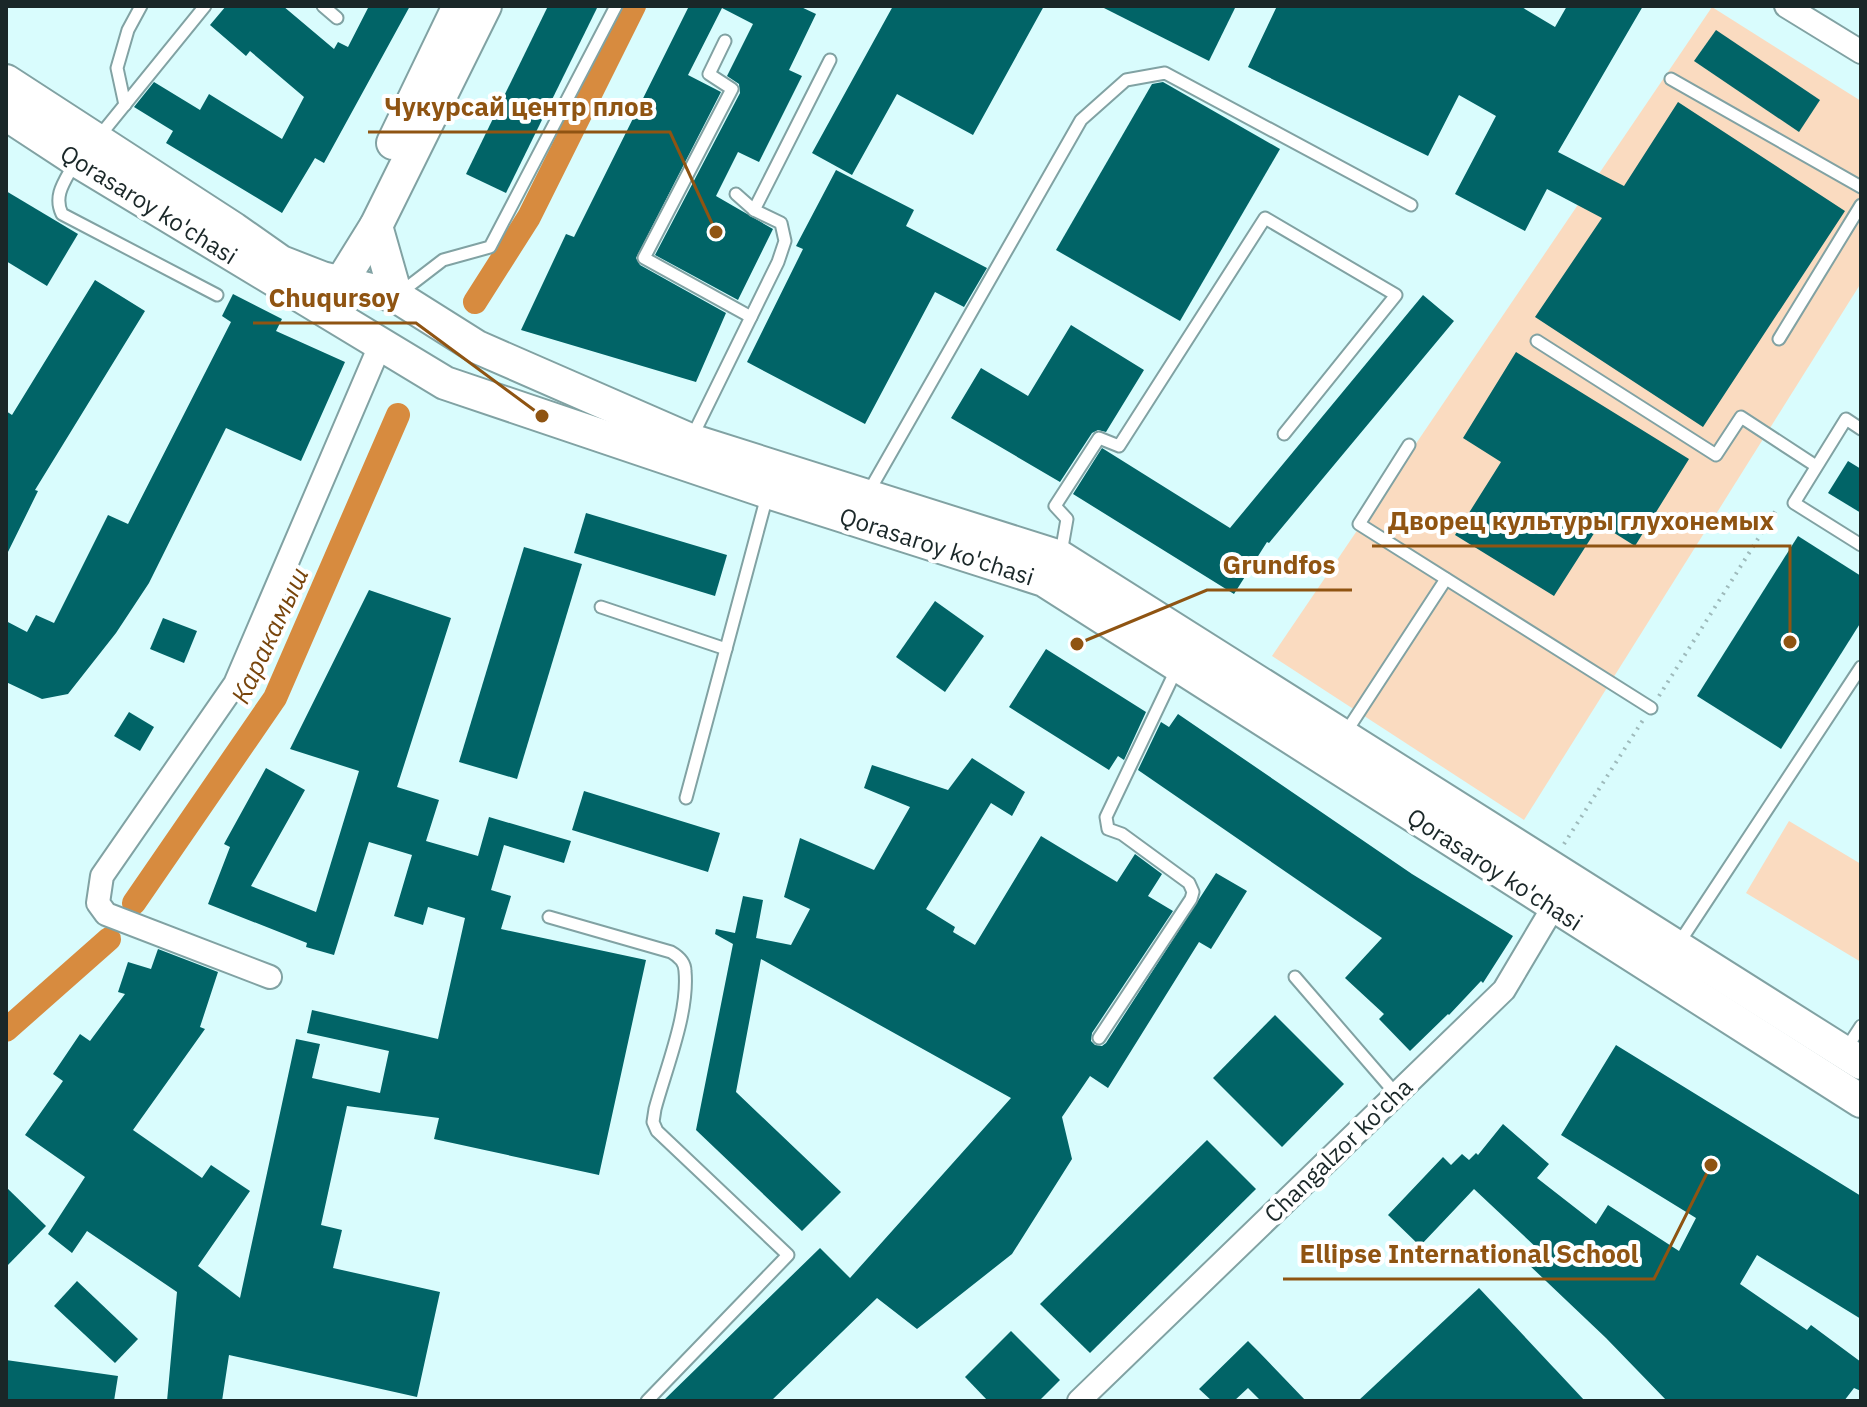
<svg xmlns="http://www.w3.org/2000/svg" width="1867" height="1407" viewBox="0 0 1867 1407" font-family="'IBM Plex Sans',sans-serif">
<style>
.green{fill:#fadbc0}
.lines{fill:none;stroke-linecap:round;stroke-linejoin:round}
.canal{stroke:#d78b3f;stroke-width:24}
.building{fill:#016467}
.lane-casing{stroke:#81a2a3;stroke-width:15}
.street-casing{stroke:#81a2a3;stroke-width:26}
.secondary-casing{stroke:#81a2a3;stroke-width:36}
.path{stroke:#9ebabb;stroke-width:4;stroke-dasharray:2 6;stroke-linecap:butt}
.lane{stroke:#fff;stroke-width:11}
.street{stroke:#fff;stroke-width:22}
.secondary{stroke:#fff;stroke-width:32}
.labels{text-anchor:middle;dominant-baseline:central;stroke-width:8;stroke-linejoin:round;paint-order:stroke}
.street-label{font-size:24px;fill:#1a2728;stroke:#fff}
.water-label{font-size:26px;font-style:italic;fill:#78450c;stroke:#fff}
.leader{fill:none;stroke:#8f5412;stroke-width:3}
.callout-dot{fill:#8f5412;stroke:#fff;stroke-width:3}
.callout-label{font-size:26px;text-anchor:middle;font-weight:bold;fill:#8f5412;stroke:#fff;stroke-width:8;stroke-linejoin:round;paint-order:stroke}
</style>
<rect width="100%" height="100%" fill="#d9fcfd"/>
<g class="green">
<path d="M 1712,7 L 1861,101 L 1861,283 L 1524,820 L 1272,656 Z"/>
<path d="M 1789,821 L 1861,864 L 1861,962 L 1746,893 Z"/>
</g>
<g class="lines">
<g class="canal">
<path d="M 475,302 L 529,217 L 634,6"/>
<path d="M 134,903 L 275,698 L 398,415"/>
<path d="M 6,1030 L 109,939"/>
</g>
</g>
<g class="building">
<path d="M 226,6 L 283,6 L 334,49 L 338,42 L 348,47 L 369,6 L 410,6 L 324,163 L 315,158 L 282,213 L 166,143 L 173,131 L 134,107 L 154,82 L 200,110 L 209,94 L 282,139 L 304,97 L 250,51 L 246,56 L 210,25 Z"/>
<path d="M 548,6 L 598,6 L 506,193 L 466,174 Z"/>
<path d="M 689,6 L 799,6 L 816,14 L 789,70 L 802,76 L 759,162 L 738,152 L 716,196 L 773,229 L 738,300 L 655,255 L 740,93 L 739,84 L 727,76 L 753,24 L 722,8 L 688,75 L 721,92 L 636,258 L 640,265 L 726,313 L 696,382 L 521,330 L 566,234 L 574,237 Z"/>
<path d="M 893,6 L 1044,6 L 973,135 L 897,94 L 852,175 L 812,153 Z"/>
<path d="M 1100,6 L 1236,6 L 1209,61 Z"/>
<path d="M 1277,6 L 1520,6 L 1555,27 L 1567,6 L 1643,6 L 1558,152 L 1624,186 L 1678,102 L 1845,211 L 1703,427 L 1535,317 L 1602,218 L 1547,189 L 1525,231 L 1455,194 L 1496,116 L 1459,95 L 1428,156 L 1248,67 Z"/>
<path d="M 1716,30 L 1820,100 L 1799,132 L 1694,61 Z"/>
<path d="M 1163,82 L 1280,149 L 1180,321 L 1056,250 L 1152,84 Z"/>
<path d="M 836,170 L 914,210 L 906,226 L 987,268 L 964,307 L 935,292 L 865,424 L 747,362 L 803,249 L 796,246 Z"/>
<path d="M 6,191 L 78,234 L 47,286 L 6,261 Z"/>
<path d="M 95,280 L 145,311 L 35,490 L 38,491 L 6,556 L 6,411 L 12,415 Z"/>
<path d="M 233,294 L 282,319 L 276,331 L 345,362 L 301,461 L 226,428 L 149,583 L 116,633 L 68,694 L 42,699 L 6,682 L 6,621 L 27,632 L 36,615 L 54,623 L 108,515 L 128,524 L 231,322 L 222,316 Z"/>
<path d="M 1423,295 L 1454,321 L 1269,543 L 1267,542 L 1234,594 L 1073,494 L 1102,448 L 1230,528 Z"/>
<path d="M 1071,325 L 1144,370 L 1106,432 L 1098,430 L 1092,433 L 1060,482 L 951,418 L 981,368 L 1028,396 Z"/>
<path d="M 1516,352 L 1689,459 L 1635,546 L 1600,524 L 1554,596 L 1455,535 L 1501,462 L 1463,438 Z"/>
<path d="M 1848,461 L 1861,469 L 1861,513 L 1828,493 Z"/>
<path d="M 586,513 L 727,555 L 715,596 L 574,553 Z"/>
<path d="M 1798,536 L 1861,576 L 1861,622 L 1781,749 L 1697,696 Z"/>
<path d="M 524,547 L 582,564 L 517,779 L 459,762 Z"/>
<path d="M 369,590 L 451,618 L 397,787 L 439,800 L 426,841 L 478,856 L 489,817 L 571,841 L 564,863 L 504,845 L 491,890 L 511,896 L 501,929 L 646,960 L 599,1175 L 434,1139 L 439,1118 L 347,1106 L 321,1225 L 342,1230 L 333,1268 L 440,1292 L 417,1397 L 229,1355 L 222,1401 L 167,1401 L 177,1292 L 87,1231 L 72,1253 L 48,1234 L 85,1177 L 25,1135 L 63,1081 L 53,1074 L 80,1034 L 90,1041 L 125,994 L 118,992 L 128,962 L 151,969 L 158,949 L 218,972 L 200,1027 L 205,1029 L 133,1130 L 202,1178 L 211,1165 L 250,1191 L 198,1266 L 240,1298 L 296,1039 L 320,1044 L 312,1078 L 380,1093 L 389,1051 L 307,1033 L 312,1010 L 438,1039 L 465,918 L 428,907 L 423,925 L 394,916 L 412,855 L 369,842 L 334,955 L 306,947 L 307,943 L 208,904 L 230,847 L 224,844 L 266,768 L 305,790 L 251,886 L 316,912 L 359,771 L 290,749 Z"/>
<path d="M 935,601 L 984,636 L 945,692 L 896,657 Z"/>
<path d="M 163,618 L 197,631 L 184,663 L 150,649 Z"/>
<path d="M 1046,649 L 1146,712 L 1124,760 L 1118,756 L 1109,770 L 1009,707 Z"/>
<path d="M 129,712 L 154,727 L 140,751 L 114,736 Z"/>
<path d="M 1178,714 L 1412,874 L 1513,936 L 1483,983 L 1481,981 L 1449,1015 L 1448,1014 L 1410,1051 L 1379,1019 L 1384,1014 L 1345,978 L 1382,938 L 1138,770 L 1161,722 L 1169,727 Z"/>
<path d="M 972,758 L 1025,792 L 1012,816 L 991,803 L 926,909 L 955,927 L 953,932 L 975,945 L 1041,836 L 1117,882 L 1135,854 L 1162,874 L 1148,896 L 1173,911 L 1092,1033 L 1091,1041 L 1095,1045 L 1102,1046 L 1106,1043 L 1216,873 L 1247,891 L 1211,949 L 1199,942 L 1108,1088 L 1090,1076 L 1062,1117 L 1072,1159 L 1012,1254 L 917,1329 L 877,1298 L 771,1401 L 663,1401 L 820,1248 L 850,1278 L 1011,1098 L 761,959 L 736,1092 L 841,1192 L 802,1231 L 696,1130 L 733,944 L 715,934 L 716,929 L 735,933 L 743,896 L 763,900 L 756,938 L 791,945 L 810,909 L 784,897 L 800,838 L 874,870 L 910,807 L 864,788 L 872,765 L 948,790 Z"/>
<path d="M 584,791 L 720,833 L 708,872 L 572,830 Z"/>
<path d="M 1275,1015 L 1344,1084 L 1282,1147 L 1213,1078 Z"/>
<path d="M 1616,1045 L 1861,1196 L 1861,1319 L 1757,1255 L 1740,1284 L 1807,1330 L 1811,1325 L 1861,1362 L 1861,1391 L 1854,1388 L 1844,1401 L 1667,1401 L 1606,1338 L 1527,1263 L 1539,1250 L 1474,1189 L 1420,1246 L 1388,1215 L 1443,1157 L 1451,1165 L 1462,1154 L 1469,1160 L 1476,1153 L 1478,1155 L 1503,1124 L 1549,1164 L 1537,1178 L 1596,1224 L 1608,1205 L 1679,1251 L 1696,1218 L 1561,1135 Z"/>
<path d="M 1207,1140 L 1256,1189 L 1090,1353 L 1040,1304 Z"/>
<path d="M 6,1187 L 46,1226 L 6,1267 Z"/>
<path d="M 77,1281 L 138,1339 L 115,1363 L 54,1306 Z"/>
<path d="M 1479,1288 L 1585,1401 L 1358,1401 Z"/>
<path d="M 1011,1331 L 1060,1380 L 1039,1401 L 988,1401 L 965,1377 Z"/>
<path d="M 1248,1341 L 1258,1351 L 1306,1401 L 1261,1401 L 1248,1388 L 1234,1401 L 1212,1401 L 1199,1389 Z"/>
<path d="M 6,1360 L 118,1376 L 114,1401 L 6,1401 Z"/>
</g>
<g class="lines">
<g class="lane-casing">
<g id="lane">
<path d="M 323,6 L 337,18"/>
<path d="M 725,41 L 709,74 L 732,89 L 644,258 L 751,317"/>
<path d="M 1671,79 L 1861,187"/>
<path d="M 125,105 L 117,68 L 128,30 L 141,6"/>
<path d="M 97,139 L 205,6"/>
<path d="M 74,164 C 65,181 53,195 62,214 L 217,295"/>
<path d="M 754,210 L 830,60"/>
<path d="M 400,293 L 443,260 L 490,247 L 616,6"/>
<path d="M 1779,339 L 1861,205"/>
<path d="M 1537,341 L 1716,455 L 1741,417 L 1816,466"/>
<path d="M 1861,429 L 1846,419 L 1794,503 L 1861,545"/>
<path d="M 691,439 L 778,262 L 785,241 L 781,223 L 754,210 L 736,194"/>
<path d="M 1409,445 L 1359,524 L 1651,708"/>
<path d="M 868,493 L 1081,120 L 1126,80 L 1165,73 L 1411,205"/>
<path d="M 1061,553 L 1067,519 L 1055,506 L 1099,438 L 1119,446 L 1265,218 L 1396,295 L 1284,434"/>
<path d="M 601,607 L 726,649"/>
<path d="M 1346,732 L 1446,579"/>
<path d="M 686,798 L 767,496"/>
<path d="M 549,917 L 671,952 C 678,956 685,962 685,971 C 689,1013 666,1068 655,1109 L 653,1122 L 657,1131 L 788,1255 L 647,1401"/>
<path d="M 1679,943 L 1861,667"/>
<path d="M 1295,977 L 1396,1094"/>
<path d="M 1099,1038 L 1191,899 L 1193,892 L 1189,883 L 1122,834 L 1108,829 L 1106,817 L 1176,670"/>
<path d="M 1846,1049 L 1861,1026"/>
</g>
</g>
<g class="street-casing">
<g id="street">
<path d="M 1786,6 L 1861,52"/>
<path d="M 270,977 L 106,914 L 98,903 L 102,876 L 235,684 L 381,343"/>
<path d="M 1079,1401 L 1504,990 L 1561,894"/>
</g>
</g>
<g class="secondary-casing">
<g id="secondary">
<path d="M 6,81 L 234,229 L 281,262 L 322,278 L 396,296 L 477,347 L 690,440 L 1060,557 L 1861,1063"/>
<path d="M 6,114 L 76,160 L 445,383 L 768,492 L 1044,580 L 1861,1101"/>
<path d="M 393,143 L 459,6"/>
<path d="M 376,226 L 396,296"/>
<path d="M 330,300 L 376,226 L 485,6"/>
</g>
</g>
<g class="path">
<path d="M 1659,696 L 1778,507"/>
<path d="M 1564,844 L 1643,720"/>
</g>
<use href="#lane" class="lane"/>
<use href="#street" class="street"/>
<use href="#secondary" class="secondary"/>
</g>
<g class="labels">
<g class="street-label">
<text transform="translate(149 204) rotate(32)">Qorasaroy ko'chasi</text>
<text transform="translate(937 546) rotate(18)">Qorasaroy ko'chasi</text>
<text transform="translate(1495 869) rotate(33)">Qorasaroy ko'chasi</text>
<text transform="translate(1338 1150) rotate(-44)">Changalzor ko'cha</text>
</g>
<g class="water-label">
<text transform="translate(269 635) rotate(-65)">Каракамыш</text>
</g>
</g>
<path class="leader" d="M716 232L670 132H368M542 416L416 323H253M1790 642L1790 546H1372M1077 644L1207 590H1352M1711 1165L1654 1279H1283"/>
<g class="callout-dot">
<circle cx="716" cy="232" r="8"/>
<circle cx="542" cy="416" r="8"/>
<circle cx="1790" cy="642" r="8"/>
<circle cx="1077" cy="644" r="8"/>
<circle cx="1711" cy="1165" r="8"/>
</g>
<g class="callout-label">
<text x="519" y="116">Чукурсай центр плов</text>
<text x="334" y="307">Chuqursoy</text>
<text x="1581" y="530">Дворец культуры глухонемых</text>
<text x="1279" y="574">Grundfos</text>
<text x="1469" y="1263">Ellipse International School</text>
</g>
<rect width="1867" height="1407" fill="none" stroke="#1a2728" stroke-width="16"/>
</svg>
